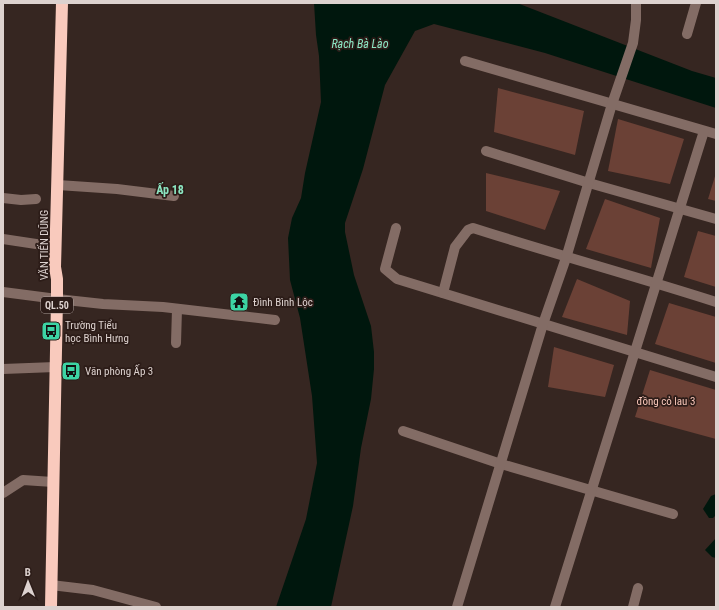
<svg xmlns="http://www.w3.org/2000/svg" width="719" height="610" viewBox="0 0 719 610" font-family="'Roboto Condensed',sans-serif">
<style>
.green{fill:#6b4136}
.water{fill:#00170d}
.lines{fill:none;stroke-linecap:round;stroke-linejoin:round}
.minor{stroke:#836c65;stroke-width:10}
.highway{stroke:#f9cabd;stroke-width:12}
.labels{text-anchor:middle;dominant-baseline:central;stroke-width:3.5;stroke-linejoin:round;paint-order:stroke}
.shield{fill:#2c1c18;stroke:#a89b98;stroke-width:1}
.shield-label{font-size:10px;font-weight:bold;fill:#ddd2cf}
.street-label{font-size:11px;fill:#ddd2cf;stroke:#2c1c18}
.poi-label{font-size:11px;fill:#ddd2cf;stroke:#2c1c18;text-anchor:start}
.park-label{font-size:11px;fill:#f8c6b9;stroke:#2c1c18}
.water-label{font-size:12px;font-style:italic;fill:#8de7c4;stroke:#2c1c18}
.neighbourhood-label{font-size:12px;font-weight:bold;fill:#8ce6c2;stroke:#2c1c18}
</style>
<rect width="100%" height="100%" fill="#362621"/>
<g class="green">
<path d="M 498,88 L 584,111 L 575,155 L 494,132 Z"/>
<path d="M 618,119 L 684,139 L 670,184 L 608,171 Z"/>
<path d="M 486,173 L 560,191 L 545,230 L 486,211 Z"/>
<path d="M 716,173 L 716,201 L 708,199 Z"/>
<path d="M 605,199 L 660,218 L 651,268 L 586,249 Z"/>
<path d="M 698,231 L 716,236 L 716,287 L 684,277 Z"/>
<path d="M 577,279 L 630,301 L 627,335 L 562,317 Z"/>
<path d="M 669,303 L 716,317 L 716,363 L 655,344 Z"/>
<path d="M 554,347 L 614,365 L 605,397 L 548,387 Z"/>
<path d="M 650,370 L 716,390 L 716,439 L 635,417 Z"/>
</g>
<g class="water">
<path d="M 314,3 L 517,3 L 692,71 L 716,78 L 716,108 L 545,53 L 434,24 L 415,31 L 385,85 L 363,169 L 345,223 L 345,232 L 354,275 L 371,326 L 374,352 L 374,369 L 371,399 L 361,448 L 353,506 L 331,607 L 276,607 L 306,519 L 317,463 L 312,396 L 300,318 L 290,280 L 288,238 L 292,218 L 301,198 L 305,173 L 321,102 L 319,56 L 316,35 Z"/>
<path d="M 716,494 L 716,515 L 713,518 L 709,518 L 703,509 L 711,496 Z"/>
<path d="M 716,538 L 716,558 L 712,557 L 705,550 Z"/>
</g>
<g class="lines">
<g class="minor">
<path d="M 687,34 L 696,3"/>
<path d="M 465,61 L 716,134"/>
<path d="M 486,151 L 589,183 L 716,219"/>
<path d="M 58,185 L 117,189 L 174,196"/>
<path d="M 3,198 L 21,200 L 36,199"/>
<path d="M 396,228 L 385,269 L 397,279 L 716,377"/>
<path d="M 3,239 L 56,247"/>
<path d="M 3,292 L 57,299 L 103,304 L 163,307 L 275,320"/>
<path d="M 443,293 L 455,247 L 468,230 L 473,228 C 554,254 635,276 716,302"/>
<path d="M 176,343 L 177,309"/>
<path d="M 3,369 L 55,367"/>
<path d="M 403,431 L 501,464 L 673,514"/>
<path d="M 3,493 L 23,480 L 53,482"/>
<path d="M 51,585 L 93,590 L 156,607"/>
<path d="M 457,607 L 543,324 L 566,258 L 612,104 L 633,43 L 636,20 L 636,3"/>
<path d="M 555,607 L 704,131"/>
<path d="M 633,607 L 638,588"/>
</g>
<path class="highway" d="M 51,607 L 57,299 L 57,279 L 55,267 L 62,3"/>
</g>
<defs>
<g id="temple-square" transform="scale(1)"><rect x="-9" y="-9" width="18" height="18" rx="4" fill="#3cd4a4" stroke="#2c1c18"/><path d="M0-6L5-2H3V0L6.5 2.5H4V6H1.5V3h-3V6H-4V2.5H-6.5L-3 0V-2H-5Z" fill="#111"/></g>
<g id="bus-square" transform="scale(1)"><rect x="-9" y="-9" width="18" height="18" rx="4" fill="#3cd4a4" stroke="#2c1c18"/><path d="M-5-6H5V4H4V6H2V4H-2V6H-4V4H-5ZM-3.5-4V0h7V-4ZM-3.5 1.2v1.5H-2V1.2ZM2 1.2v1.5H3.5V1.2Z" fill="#111"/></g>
</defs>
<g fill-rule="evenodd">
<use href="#temple-square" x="239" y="302"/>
<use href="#bus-square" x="51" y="331"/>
<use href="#bus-square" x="71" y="371"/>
</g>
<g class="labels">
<rect class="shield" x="41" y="297" width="32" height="16" rx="3"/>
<g class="shield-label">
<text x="57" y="305">QL.50</text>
</g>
<g class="street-label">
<text transform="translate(44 245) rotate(-90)">VĂN TIẾN DŨNG</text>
</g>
<g class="poi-label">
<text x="253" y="302">Đình Bình Lộc</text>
<text x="65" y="325">Trường Tiểu<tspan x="65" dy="13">học Bình Hưng</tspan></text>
<text x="85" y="371">Văn phòng Ấp 3</text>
</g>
<g class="park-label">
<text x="666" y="401">đồng cỏ lau 3</text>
</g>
<g class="water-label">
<text x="360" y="44">Rạch Bà Lào</text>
</g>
<g class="neighbourhood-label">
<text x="170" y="190">Ấp 18</text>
</g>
</g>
<rect width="719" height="610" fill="none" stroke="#ddd2cf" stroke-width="8"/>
<g transform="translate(28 582) rotate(359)" stroke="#2c1c18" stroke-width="3" paint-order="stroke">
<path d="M0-3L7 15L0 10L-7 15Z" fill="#ddd2cf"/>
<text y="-6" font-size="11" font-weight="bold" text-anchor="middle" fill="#ddd2cf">B</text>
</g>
</svg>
